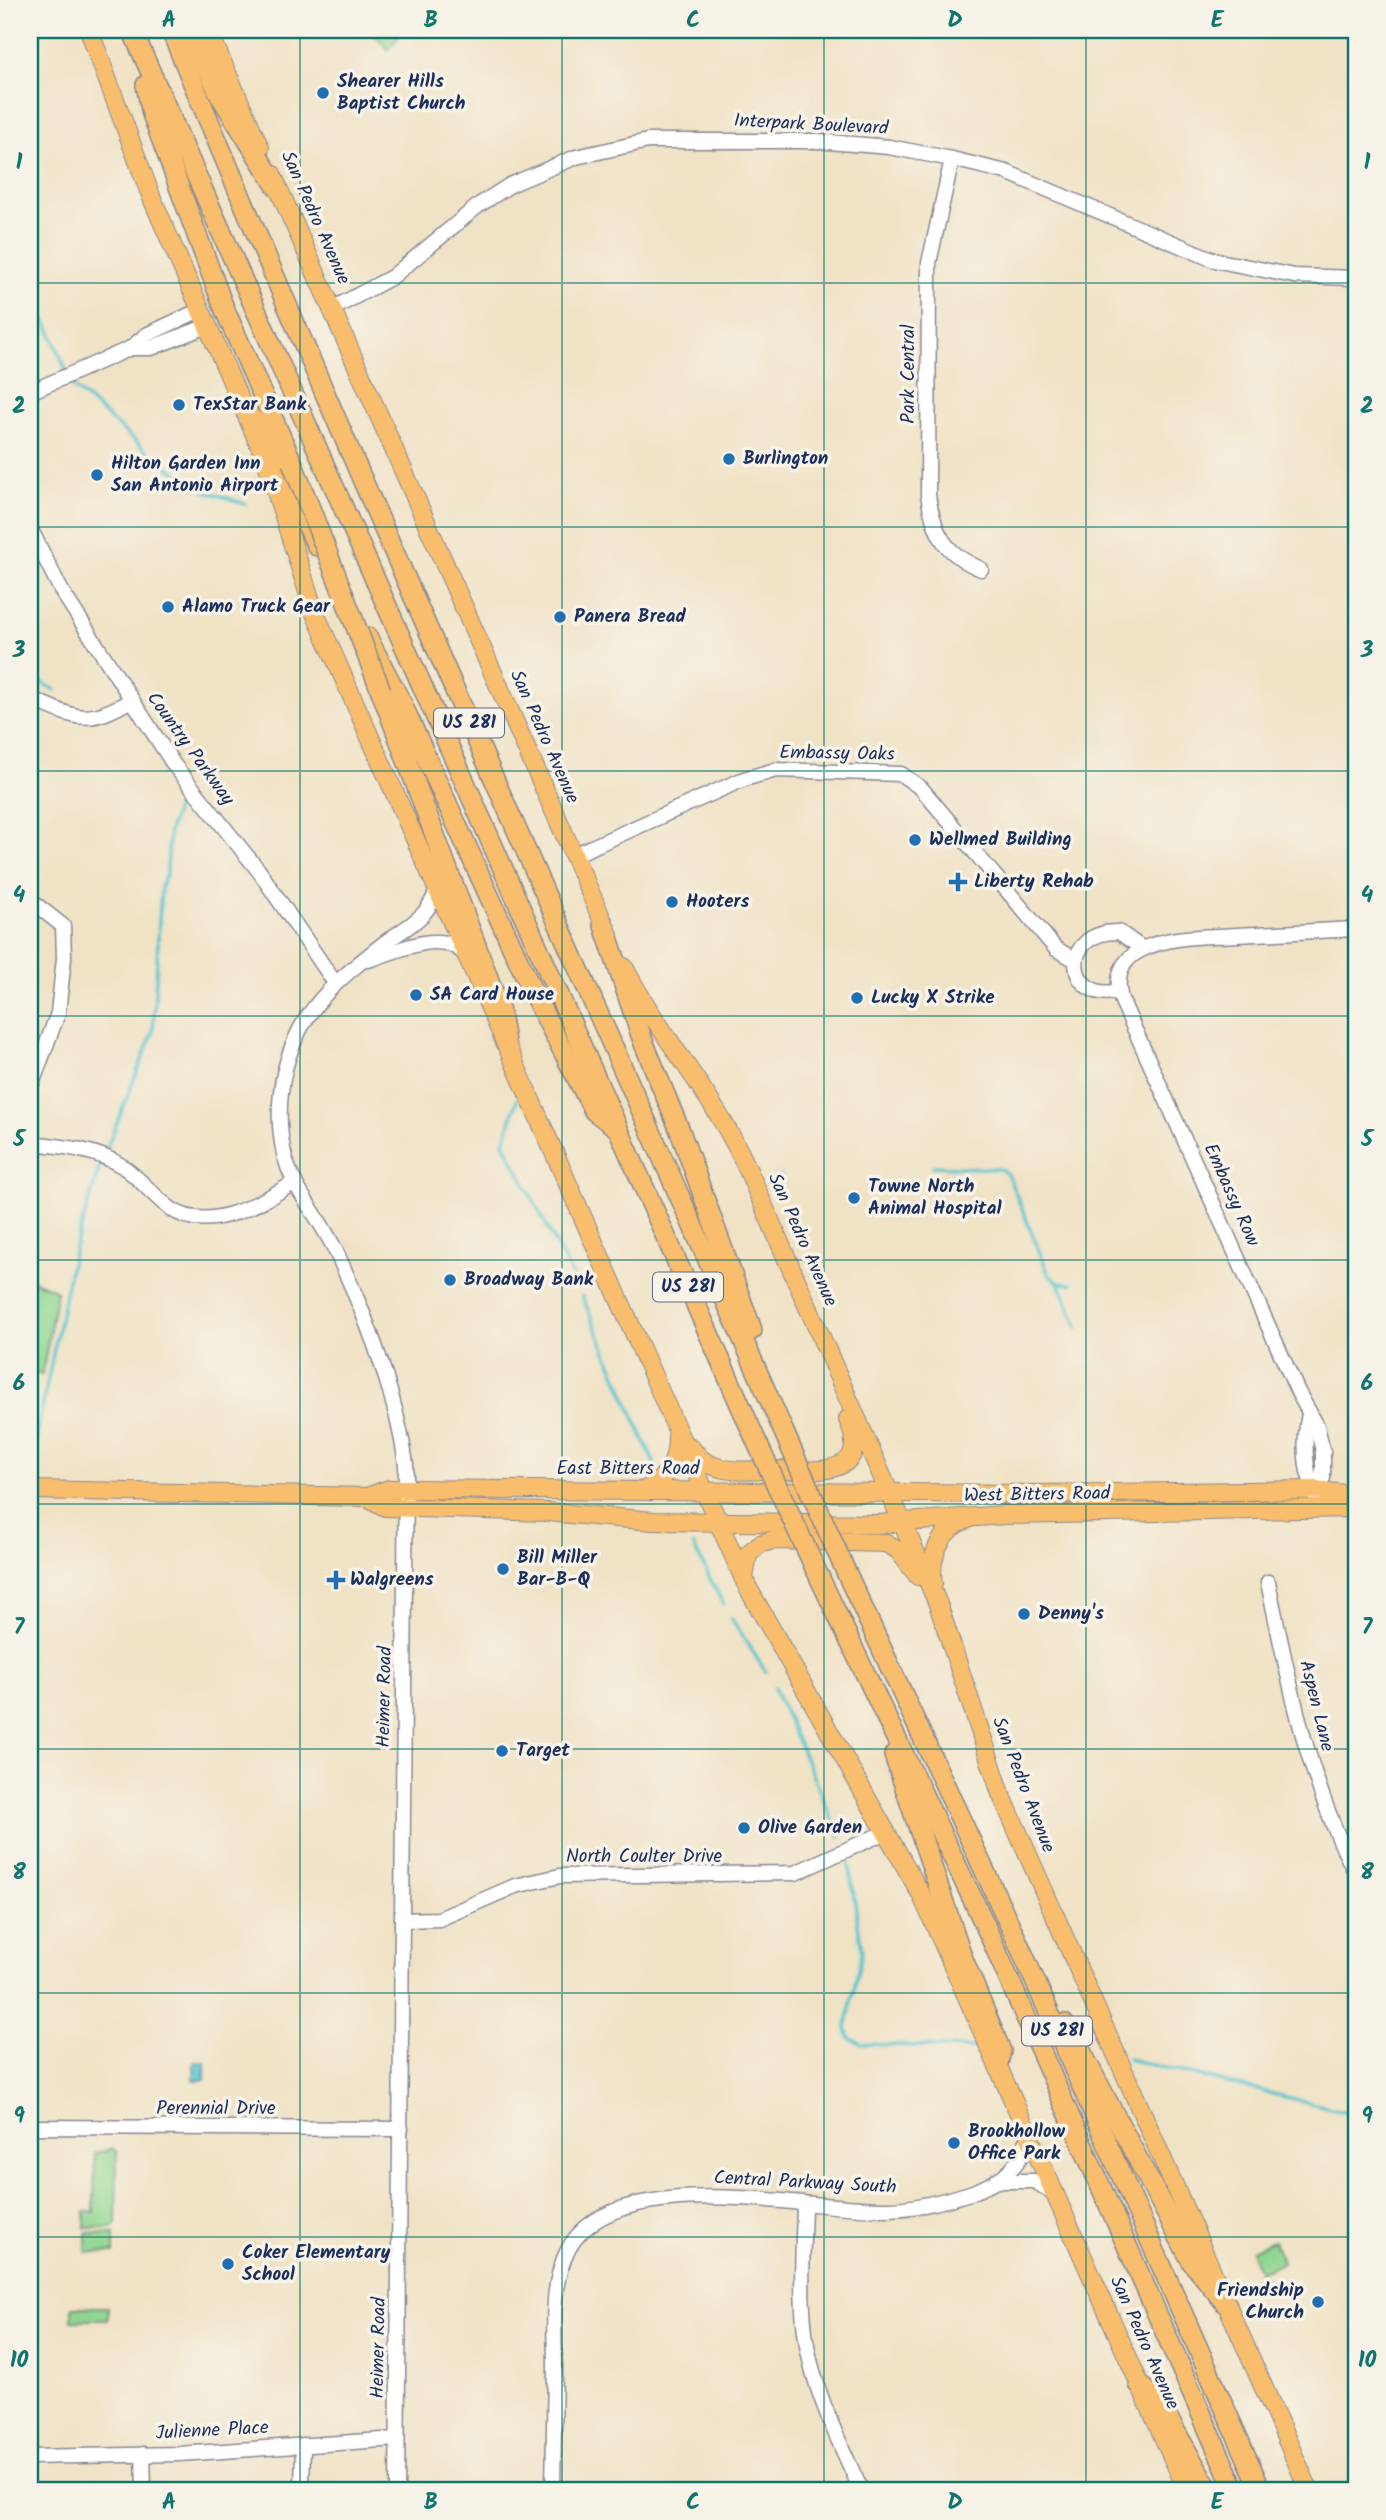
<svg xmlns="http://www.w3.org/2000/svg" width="1386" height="2520" viewBox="0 0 1386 2520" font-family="Kalam,sans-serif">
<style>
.green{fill:#8fd58f;stroke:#558276;stroke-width:2}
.water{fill:#56c4cd;stroke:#387a96;stroke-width:2}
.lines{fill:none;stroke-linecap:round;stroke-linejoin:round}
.stream{stroke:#56c4cd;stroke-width:3.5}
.minor-casing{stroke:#868892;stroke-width:17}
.major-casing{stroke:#868892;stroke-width:20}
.highway-casing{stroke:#868892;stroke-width:22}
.minor{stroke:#fff;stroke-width:14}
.major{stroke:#f9be6d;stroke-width:18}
.highway{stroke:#f9be6d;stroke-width:19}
.highway-bridge-casing{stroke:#868892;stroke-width:22;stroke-linecap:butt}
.highway-bridge{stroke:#f9be6d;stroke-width:19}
.grid{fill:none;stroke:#0f766e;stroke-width:2;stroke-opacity:0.55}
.poi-dot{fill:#1f6fb2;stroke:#f7f3e8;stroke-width:2.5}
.labels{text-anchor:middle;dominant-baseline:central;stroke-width:7;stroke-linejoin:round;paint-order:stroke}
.shield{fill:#f7f3e8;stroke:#5d6a87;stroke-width:2}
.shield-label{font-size:18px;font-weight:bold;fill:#1b2f5e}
.poi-label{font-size:19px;font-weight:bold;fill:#1b2f5e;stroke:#f7f3e8;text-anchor:start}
.street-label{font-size:19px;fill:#1b2f5e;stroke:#f7f3e8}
.neatline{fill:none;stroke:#0f766e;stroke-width:2.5}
.grid-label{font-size:23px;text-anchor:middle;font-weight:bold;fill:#0f766e}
</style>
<rect width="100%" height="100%" fill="#f7f3e8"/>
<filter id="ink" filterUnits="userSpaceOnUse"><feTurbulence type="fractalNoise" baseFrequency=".0143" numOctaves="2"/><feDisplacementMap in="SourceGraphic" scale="14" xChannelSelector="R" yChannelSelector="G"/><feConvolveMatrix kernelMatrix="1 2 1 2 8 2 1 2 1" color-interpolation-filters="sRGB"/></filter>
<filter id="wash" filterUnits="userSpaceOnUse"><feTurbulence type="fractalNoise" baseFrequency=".00686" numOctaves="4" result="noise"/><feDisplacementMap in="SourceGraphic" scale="28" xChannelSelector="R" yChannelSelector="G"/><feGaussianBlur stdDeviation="1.57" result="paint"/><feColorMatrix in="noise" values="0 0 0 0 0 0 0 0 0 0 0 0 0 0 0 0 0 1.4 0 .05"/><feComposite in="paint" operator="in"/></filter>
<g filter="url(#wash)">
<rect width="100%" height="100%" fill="#f0e2c5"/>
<g class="green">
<path d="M 372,30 L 404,30 L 388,50 Z"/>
<path d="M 30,1279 L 57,1291 L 42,1375 L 30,1371 Z"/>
<path d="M 113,2149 L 117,2152 L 116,2225 L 111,2228 L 85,2228 L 85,2212 L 94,2212 L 95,2153 Z"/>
<path d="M 86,2233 L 114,2234 L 114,2253 L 86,2252 Z"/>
<path d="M 1274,2241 L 1282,2263 L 1259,2272 L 1251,2250 Z"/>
<rect x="72" y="2307" width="36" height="13"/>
</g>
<rect class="water" x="194" y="2062" width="11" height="18"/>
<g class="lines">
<g class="stream">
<path d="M 30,296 L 47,323 L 67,373"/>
<path d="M 70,380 L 73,387 L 155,458 L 200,489 L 245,504"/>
<path d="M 30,676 L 55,690"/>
<path d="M 517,1099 L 504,1143 L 573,1277"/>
<path d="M 106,1150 L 153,1032 L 161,886 L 167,872 L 169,832 L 179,799"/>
<path d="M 933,1166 L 1001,1169 L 1008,1175 L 1049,1275 L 1059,1283 L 1078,1327"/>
<path d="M 780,1177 L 781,1176"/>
<path d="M 1059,1283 L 1071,1284"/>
<path d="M 582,1296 L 654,1463"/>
<path d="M 30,1469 L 73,1254 L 100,1165"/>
<path d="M 693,1545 L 723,1604"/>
<path d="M 731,1618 L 766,1672"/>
<path d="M 774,1688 L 840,1837"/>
<path d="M 849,1863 L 862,1951 L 846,2028 L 849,2038 L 863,2044 L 974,2048"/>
<path d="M 1128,2059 L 1356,2114"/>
</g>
</g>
</g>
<g filter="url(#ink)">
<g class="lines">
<g class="minor-casing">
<g id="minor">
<path d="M 952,159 L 929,263 L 928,495 C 934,534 945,554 981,569"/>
<path d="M 332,309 L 392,277 L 479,205 L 510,185 L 576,157 L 648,141 L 817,141 L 889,147 L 952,159 L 1006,172 L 1214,260 L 1294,276 L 1356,278"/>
<path d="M 131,348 L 151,348 L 207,326"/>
<path d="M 30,392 L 131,348 L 146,335 L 200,310"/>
<path d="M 30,528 L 61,590 L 174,765 L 259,871 L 335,983"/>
<path d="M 30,698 C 76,718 86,727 131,700"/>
<path d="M 574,855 L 744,779 L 776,770 L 901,774 L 921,788 L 1056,949 L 1076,960"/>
<path d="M 30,900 L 63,926 L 64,958 L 58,1013 L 30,1089"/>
<path d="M 368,960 C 396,952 444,926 466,956"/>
<path d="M 1119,991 C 1067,1004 1057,931 1119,932 L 1143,949"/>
<path d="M 30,1143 C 60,1146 96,1149 122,1166 C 140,1178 153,1196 171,1209 C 210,1235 262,1202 295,1182"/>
<path d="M 1309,1414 C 1304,1435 1303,1473 1316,1490"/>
<path d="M 1316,1500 L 1316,1490 L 1323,1478 L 1323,1452 L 1317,1426 L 1298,1392 L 1121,999 C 1115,978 1121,960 1141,950 C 1170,935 1206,937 1237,935 C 1277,933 1317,931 1356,929"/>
<path d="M 1268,1582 C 1289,1682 1308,1782 1356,1874"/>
<path d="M 402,1920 L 439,1919 L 515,1886 L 560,1876 L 795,1873 L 886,1832"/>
<path d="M 30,2127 L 401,2129"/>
<path d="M 1000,2181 L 1034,2181 L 1054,2193"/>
<path d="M 804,2205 C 803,2256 798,2310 810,2360 C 821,2406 842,2448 861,2490"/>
<path d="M 143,2454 L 144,2490"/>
<path d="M 30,2457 L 179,2454 L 397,2439"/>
<path d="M 302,2490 L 303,2445"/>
<path d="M 397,2490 L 406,1464 C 396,1394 369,1323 339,1258 C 328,1232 310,1209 296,1185 C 273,1143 276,1083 295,1040 C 312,999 349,971 383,944 C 407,926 428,919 437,889"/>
<path d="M 553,2490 C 554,2450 554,2409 555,2368 C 555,2329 549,2284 569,2248 C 616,2164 809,2210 887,2209 C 915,2209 944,2201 970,2193 C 1000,2183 1025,2164 1028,2132"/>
</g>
</g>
<g class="major-casing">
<g id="major">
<path d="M 89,30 L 151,196 L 266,460 L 314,611 L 678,1432 L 748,1588 L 921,1894 L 1187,2490"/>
<path d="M 208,30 L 260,148"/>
<path d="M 272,174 L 609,935"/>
<path d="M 624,967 C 661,1038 715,1096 748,1170 L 938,1604 L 1001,1794 L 1309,2490"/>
<path d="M 689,1446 C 696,1454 703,1463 714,1466 C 732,1473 755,1470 774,1470 C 811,1470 874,1480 848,1419"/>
<path d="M 647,1489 C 670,1475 677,1462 677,1436"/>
<path d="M 30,1490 L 367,1497 L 389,1489 L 406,1489 L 1036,1494 L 1316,1490 L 1356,1496"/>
<path d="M 367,1497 L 385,1507 L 547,1512 L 653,1521 L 877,1524 L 1004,1515 L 1356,1508"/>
<path d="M 744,1578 L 748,1554 L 760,1544 L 773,1540 L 886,1543 L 898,1550 L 918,1576"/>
<path d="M 933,1584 C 929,1557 940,1528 968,1519"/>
</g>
</g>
<g class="highway-casing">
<g id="highway">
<path d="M 132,30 L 758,1445"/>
<path d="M 171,30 C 368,506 583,975 790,1446"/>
<path d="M 189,30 L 221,97 L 277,187"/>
<path d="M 146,85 L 152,114 L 224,308 L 292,462"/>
<path d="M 246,412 L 263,432 L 317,546"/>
<path d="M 367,637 L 402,704 L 535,997 L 594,1111 L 617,1128"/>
<path d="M 381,691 L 499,1007 L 505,1042"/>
<path d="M 603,923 L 643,1041 L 680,1131 L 752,1330"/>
<path d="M 815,1568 L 985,1925 L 1235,2490"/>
<path d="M 847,1574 L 1019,1945 L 1261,2490"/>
<path d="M 894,1755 L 963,1959 L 1001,2051 L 998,2063"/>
<path d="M 1064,2024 L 1072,2034 L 1192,2262 L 1227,2305"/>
<path d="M 1139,2384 L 1162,2408 L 1209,2490"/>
</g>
</g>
<use href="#minor" class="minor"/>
<use href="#major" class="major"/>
<use href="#highway" class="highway"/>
<g class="highway-bridge-casing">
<g id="highway-bridge">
<path d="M 292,462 L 381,691"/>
<path d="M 758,1445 L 815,1568"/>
<path d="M 790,1446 L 847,1574"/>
</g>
</g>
<use href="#highway-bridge" class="highway-bridge"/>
</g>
</g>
<path class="grid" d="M 300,30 L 300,2490M 562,30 L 562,2490M 824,30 L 824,2490M 1086,30 L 1086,2490M 30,283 L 1356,283M 30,527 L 1356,527M 30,771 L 1356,771M 30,1016 L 1356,1016M 30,1260 L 1356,1260M 30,1504 L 1356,1504M 30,1749 L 1356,1749M 30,1993 L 1356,1993M 30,2237 L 1356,2237"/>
<g class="poi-dot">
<circle cx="323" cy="93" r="7"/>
<circle cx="179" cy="405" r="7"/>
<circle cx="729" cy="459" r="7"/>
<circle cx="97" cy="475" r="7"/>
<circle cx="168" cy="607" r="7"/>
<circle cx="560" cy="617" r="7"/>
<circle cx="915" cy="840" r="7"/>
<path d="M954.5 871.5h7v7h7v7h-7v7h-7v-7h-7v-7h7z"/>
<circle cx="672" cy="902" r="7"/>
<circle cx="416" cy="995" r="7"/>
<circle cx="857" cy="998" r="7"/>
<circle cx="854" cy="1198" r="7"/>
<circle cx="450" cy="1280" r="7"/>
<circle cx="503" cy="1569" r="7"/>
<path d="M332.5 1569.5h7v7h7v7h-7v7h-7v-7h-7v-7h7z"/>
<circle cx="1024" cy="1614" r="7"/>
<circle cx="502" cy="1751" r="7"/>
<circle cx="744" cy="1828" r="7"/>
<circle cx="954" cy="2143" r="7"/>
<circle cx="228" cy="2264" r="7"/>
<circle cx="1318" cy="2302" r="7"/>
</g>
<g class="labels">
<g class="shield">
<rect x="434" y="708.5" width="70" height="29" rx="5"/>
<rect x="653" y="1272.5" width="70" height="29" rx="5"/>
<rect x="1022" y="2016.5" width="70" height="29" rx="5"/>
</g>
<g class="shield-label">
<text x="469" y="723">US 281</text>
<text x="688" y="1287">US 281</text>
<text x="1057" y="2031">US 281</text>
</g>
<g class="poi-label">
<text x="337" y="82">Shearer Hills<tspan x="337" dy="22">Baptist Church</tspan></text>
<text x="193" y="405">TexStar Bank</text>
<text x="743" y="459">Burlington</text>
<text x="111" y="464">Hilton Garden Inn<tspan x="111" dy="22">San Antonio Airport</tspan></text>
<text x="182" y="607">Alamo Truck Gear</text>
<text x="574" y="617">Panera Bread</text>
<text x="929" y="840">Wellmed Building</text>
<text x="974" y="882">Liberty Rehab</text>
<text x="686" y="902">Hooters</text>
<text x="430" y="995">SA Card House</text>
<text x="871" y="998">Lucky X Strike</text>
<text x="868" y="1187">Towne North<tspan x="868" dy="22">Animal Hospital</tspan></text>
<text x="464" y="1280">Broadway Bank</text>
<text x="517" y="1558">Bill Miller<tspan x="517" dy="22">Bar-B-Q</tspan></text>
<text x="350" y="1580">Walgreens</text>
<text x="1038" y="1614">Denny's</text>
<text x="516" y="1751">Target</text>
<text x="758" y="1828">Olive Garden</text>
<text x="968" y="2132">Brookhollow<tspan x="968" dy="22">Office Park</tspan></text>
<text x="242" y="2253">Coker Elementary<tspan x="242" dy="22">School</tspan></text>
<text x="1304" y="2291" text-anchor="end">Friendship<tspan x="1304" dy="22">Church</tspan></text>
</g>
<g class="street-label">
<text transform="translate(811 125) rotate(3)">Interpark Boulevard</text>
<text transform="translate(315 218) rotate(66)">San Pedro Avenue</text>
<text transform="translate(909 374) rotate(-90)">Park Central</text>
<text transform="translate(544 737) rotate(66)">San Pedro Avenue</text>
<text transform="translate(190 749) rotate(54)">Country Parkway</text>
<text transform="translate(837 754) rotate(1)">Embassy Oaks</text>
<text transform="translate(1231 1195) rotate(66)">Embassy Row</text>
<text transform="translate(802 1240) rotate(66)">San Pedro Avenue</text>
<text x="628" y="1469">East Bitters Road</text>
<text transform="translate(1037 1495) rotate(-1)">West Bitters Road</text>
<text transform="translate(385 1697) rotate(-89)">Heimer Road</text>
<text transform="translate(1316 1706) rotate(76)">Aspen Lane</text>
<text transform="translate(1023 1785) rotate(69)">San Pedro Avenue</text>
<text x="644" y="1857">North Coulter Drive</text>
<text x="216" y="2109">Perennial Drive</text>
<text transform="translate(805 2183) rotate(3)">Central Parkway South</text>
<text transform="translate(1144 2343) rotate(66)">San Pedro Avenue</text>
<text transform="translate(379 2348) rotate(-89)">Heimer Road</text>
<text transform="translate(212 2431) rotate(-3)">Julienne Place</text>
</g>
</g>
<rect width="1386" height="2520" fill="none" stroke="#f7f3e8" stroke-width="77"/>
<rect x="38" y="38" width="1310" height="2444" class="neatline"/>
<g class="grid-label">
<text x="169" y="27">A</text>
<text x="431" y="27">B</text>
<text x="693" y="27">C</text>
<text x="955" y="27">D</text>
<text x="1217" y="27">E</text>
<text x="19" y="169">1</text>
<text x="1367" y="169">1</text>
<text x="19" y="413">2</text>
<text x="1367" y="413">2</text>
<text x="19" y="657">3</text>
<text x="1367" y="657">3</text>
<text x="19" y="902">4</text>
<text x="1367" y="902">4</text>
<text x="19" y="1146">5</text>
<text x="1367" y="1146">5</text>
<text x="19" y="1390">6</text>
<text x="1367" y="1390">6</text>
<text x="19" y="1634">7</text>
<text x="1367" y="1634">7</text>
<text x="19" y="1879">8</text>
<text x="1367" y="1879">8</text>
<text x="19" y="2123">9</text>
<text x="1367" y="2123">9</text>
<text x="19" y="2367">10</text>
<text x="1367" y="2367">10</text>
<text x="169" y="2509">A</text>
<text x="431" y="2509">B</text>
<text x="693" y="2509">C</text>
<text x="955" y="2509">D</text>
<text x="1217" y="2509">E</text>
</g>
</svg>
